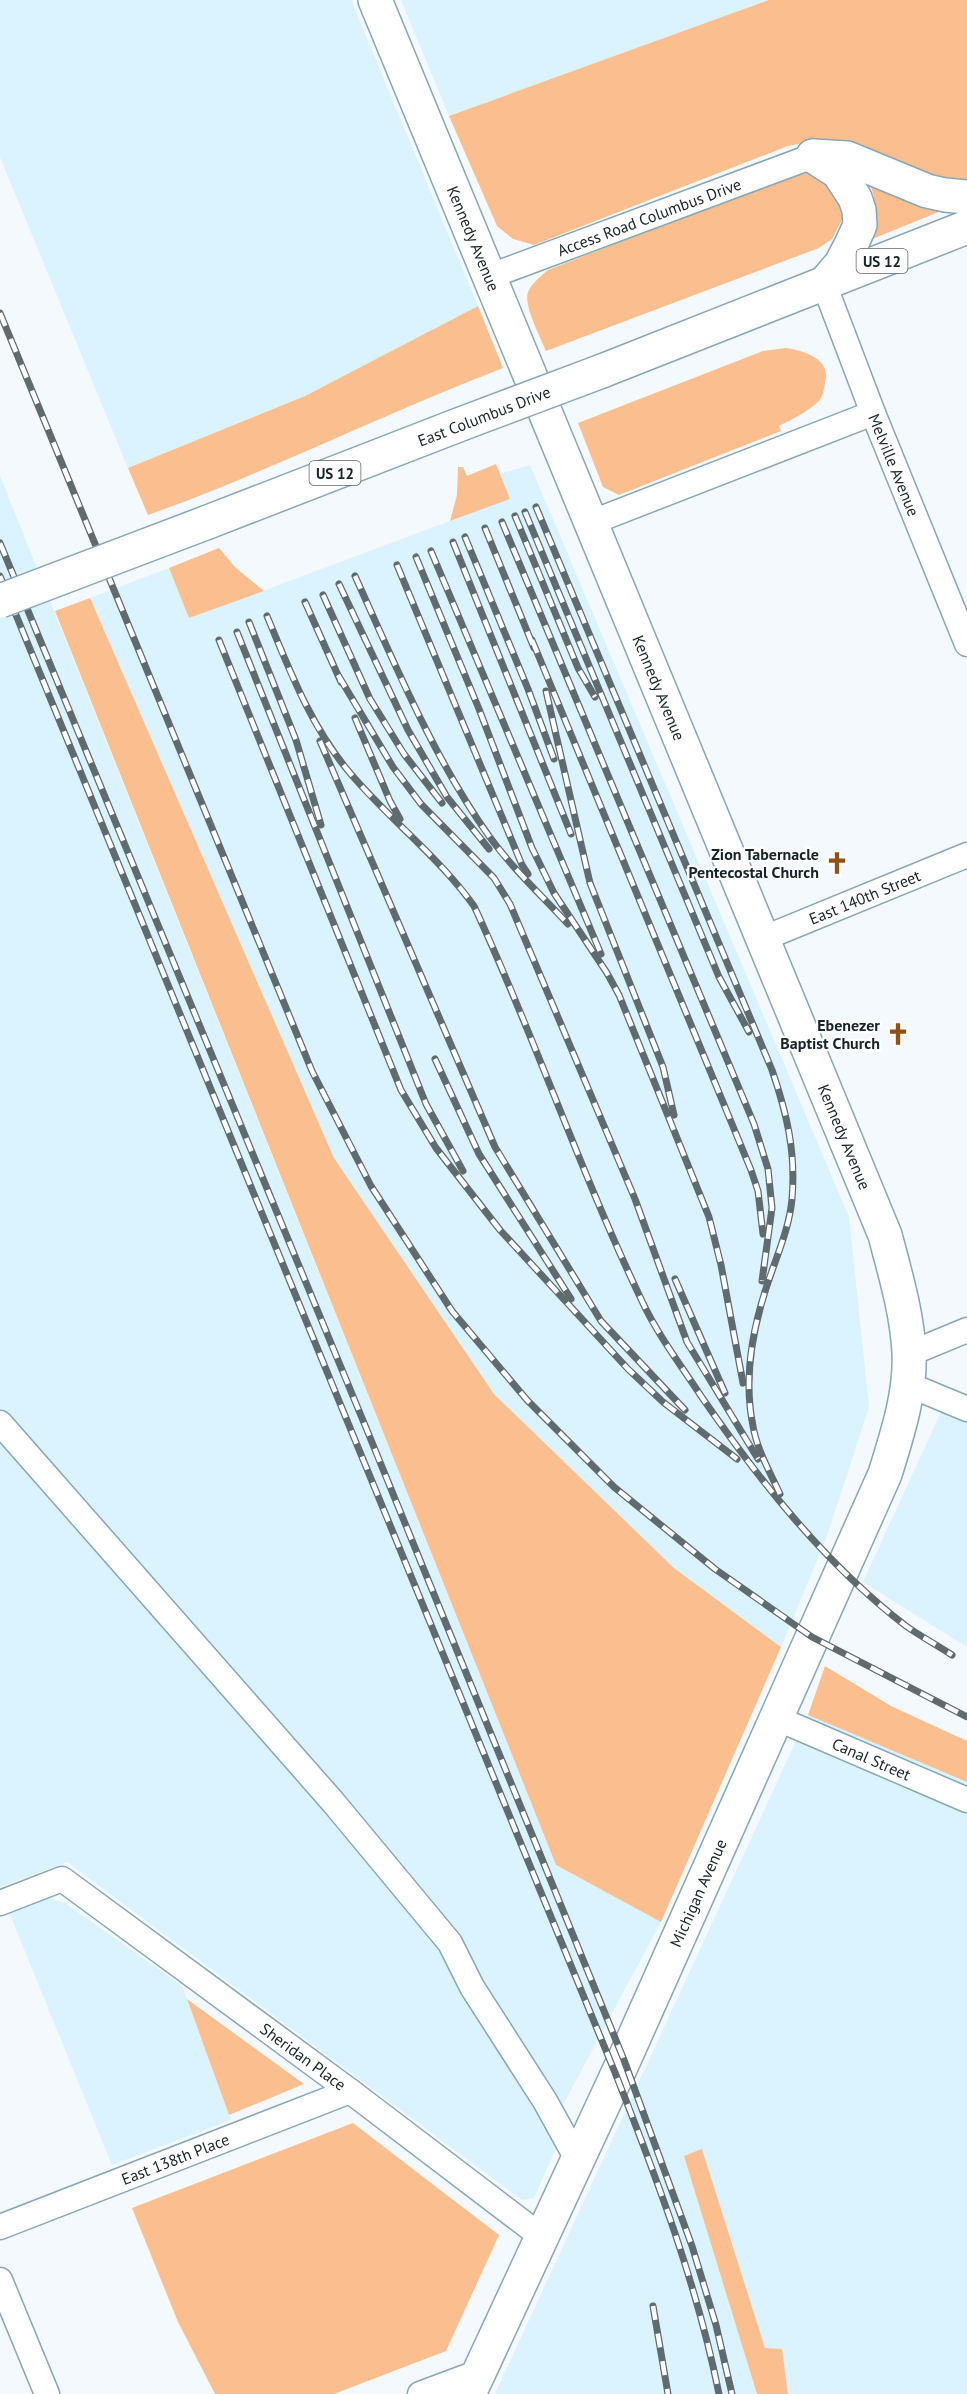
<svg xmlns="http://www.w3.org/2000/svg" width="967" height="2394" viewBox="0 0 967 2394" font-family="'PT Sans',sans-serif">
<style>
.built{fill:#daf3fe}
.green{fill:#fbbf8f}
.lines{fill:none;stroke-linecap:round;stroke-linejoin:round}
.minor-casing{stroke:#87a7b5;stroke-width:27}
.secondary-casing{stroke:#87a7b5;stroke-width:36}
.primary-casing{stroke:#87a7b5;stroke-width:36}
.minor{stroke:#fff;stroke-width:24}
.secondary{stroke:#fff;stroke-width:33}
.primary{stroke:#fff;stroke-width:33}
.rail-casing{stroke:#606b6f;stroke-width:7}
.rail{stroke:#fff;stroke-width:4.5;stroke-dasharray:14;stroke-linecap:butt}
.primary-bridge-casing{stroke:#87a7b5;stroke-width:36;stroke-linecap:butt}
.primary-bridge{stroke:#fff;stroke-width:33}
.labels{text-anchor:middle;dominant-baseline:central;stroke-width:4.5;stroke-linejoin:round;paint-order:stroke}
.shield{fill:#fff;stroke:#5d6669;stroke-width:1.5}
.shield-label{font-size:15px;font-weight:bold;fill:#172429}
.street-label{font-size:16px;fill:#172429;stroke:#fff}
.poi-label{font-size:16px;font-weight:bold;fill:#172429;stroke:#fff;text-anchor:end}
</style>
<rect width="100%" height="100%" fill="#f3f9fc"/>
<g class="built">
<path d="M 0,0 L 351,0 L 478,306 L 305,396 L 128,468 L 0,157 Z"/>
<path d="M 401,0 L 769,0 L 449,116 Z"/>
<path d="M 530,465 L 849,1217 L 869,1407 L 826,1539 L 781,1647 L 674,1568 L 494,1394 L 334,1158 L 90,598 L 169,568 L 190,618 L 509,499 L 500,474 Z"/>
<path d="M 0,476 L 556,1865 L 661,1922 L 551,2127 L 561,2137 L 534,2198 L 522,2200 L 67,1862 L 0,1887 Z"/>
<path d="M 942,1410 L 967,1421 L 967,1647 L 863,1582 Z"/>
<path d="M 808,1715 L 967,1782 L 967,2394 L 788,2394 L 782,2350 L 765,2348 L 702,2149 L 732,2310 L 757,2394 L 495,2394 Z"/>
<path d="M 48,1898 L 65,1903 L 182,1986 L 231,2120 L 112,2165 L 9,1912 Z"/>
</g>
<g class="green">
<path d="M 769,0 L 967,0 L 967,186 L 959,188 L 824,139 L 788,146 L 534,245 L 513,239 L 497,226 L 449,116 Z"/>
<path d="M 808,173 L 827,179 L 840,197 L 843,218 L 832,239 L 819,248 L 546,351 C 541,338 523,305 528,292 C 532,283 541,276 548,270 L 789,176 Z"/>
<path d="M 869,182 L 874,182 L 941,211 L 870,240 C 876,219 878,202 869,182 Z"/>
<path d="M 478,306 L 503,368 C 383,414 269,472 148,515 L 128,468 L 305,396 Z"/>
<path d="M 786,348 C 805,351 832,359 825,383 C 824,389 823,396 819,401 C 807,412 793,419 779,426 L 781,431 L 619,495 L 603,487 L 578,423 L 763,351 Z"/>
<path d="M 496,464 L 510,499 L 450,521 L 457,495 L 458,467 L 463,467 L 467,476 Z"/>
<path d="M 219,548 L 235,567 L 264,591 L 189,618 L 169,568 Z"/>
<path d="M 90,598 L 334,1158 L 494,1394 L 674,1568 L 781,1647 L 661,1922 L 556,1865 L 55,611 Z"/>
<path d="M 825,1666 L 891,1706 L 967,1741 L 967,1782 L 808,1715 Z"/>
<path d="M 187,1999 L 304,2084 L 229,2115 Z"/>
<path d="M 353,2123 L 499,2235 L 446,2351 L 334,2394 L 215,2394 L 178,2322 L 132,2208 Z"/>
<path d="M 702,2149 L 765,2348 L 782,2349 L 788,2394 L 757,2394 L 684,2156 Z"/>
</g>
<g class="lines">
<g class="minor-casing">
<g id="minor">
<path id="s1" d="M 488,277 L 813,156"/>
<path id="s2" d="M 824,284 L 873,413 L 967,644"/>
<path d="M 590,523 L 873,413"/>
<path id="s3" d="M 762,939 L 967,855"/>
<path d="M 909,1354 L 967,1330"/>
<path d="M 907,1384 L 967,1409"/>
<path d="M 0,1423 L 333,1802 L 450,1943 L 472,1987 L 545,2101 L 577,2159"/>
<path id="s4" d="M 776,1718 L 967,1800"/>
<path id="s5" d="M 0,1903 L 62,1879 L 350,2091 L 542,2237"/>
<path id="s6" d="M 0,2227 L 350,2091"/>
<path d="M 0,2280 L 47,2394"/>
<path d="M 420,2394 L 479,2372"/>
</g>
</g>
<g class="secondary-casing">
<g id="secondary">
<path id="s7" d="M 375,0 L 885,1235 C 895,1273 907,1313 909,1352 C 911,1394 897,1435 885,1474 L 624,2060 L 469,2394"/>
</g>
</g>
<g class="primary-casing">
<g id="primary">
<path d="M 813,156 L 847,158 L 927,191 L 945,195 L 967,197"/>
<path d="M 813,156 L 838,172 L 855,198 L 859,210 L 860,225 L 851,245 L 841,264 L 824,284"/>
<path d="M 602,371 L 967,227"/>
<path d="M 208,522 L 461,424"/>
</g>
</g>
<use href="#minor" class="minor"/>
<use href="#secondary" class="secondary"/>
<use href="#primary" class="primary"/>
<g class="rail-casing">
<g id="rail">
<path d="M 0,313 L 312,1071 L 371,1186 L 452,1311 L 527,1400 L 614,1487 L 715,1569 L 812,1637 L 967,1717"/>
<path d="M 536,507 L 772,1070 C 787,1114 796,1152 792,1199 C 789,1232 773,1264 764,1295 C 751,1337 744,1382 753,1426 C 757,1450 770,1472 780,1494"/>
<path d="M 525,512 L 719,977 L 749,1032"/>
<path d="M 515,516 L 578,668 L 595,697"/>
<path d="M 502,522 L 754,1124 L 768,1169 L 772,1208 L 762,1281"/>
<path d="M 485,528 L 534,648"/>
<path d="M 465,537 L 528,689 L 554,759"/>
<path d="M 453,542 L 571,834"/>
<path d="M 0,543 L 369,1435 L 624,2060 L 692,2246 L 716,2325 L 732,2394"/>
<path d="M 431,551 L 601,954"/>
<path d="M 416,557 L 479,709 L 532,848 L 554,893 L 607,973 L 619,995 L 709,1217 L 721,1265 L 743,1383"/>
<path d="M 397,565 L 522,865 L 528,874"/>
<path d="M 0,576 L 616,2075 C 657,2179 697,2284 719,2394"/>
<path d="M 355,576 C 394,662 434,759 489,836 C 512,868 541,895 568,924"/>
<path d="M 339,584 L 408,730 L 447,797 L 489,849"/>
<path d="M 323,595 L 370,699 L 404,754 L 442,803"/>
<path d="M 305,602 L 341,682"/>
<path d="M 267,616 C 290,671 311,727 350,773 C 389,819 439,857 474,906 C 534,1035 580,1171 641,1299 C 657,1334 680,1364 701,1396 C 759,1480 824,1563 906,1626 C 920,1636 937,1645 952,1655"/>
<path d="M 249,622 L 296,740 L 321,825"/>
<path d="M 237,632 L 426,1104 L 463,1171"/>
<path d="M 219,640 L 401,1090 L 436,1148 L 500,1230 L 628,1369 L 663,1402 L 737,1459"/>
<path d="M 532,640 L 751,1170 L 758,1191 L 763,1234"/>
<path d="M 338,675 L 393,767 L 421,804 L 494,878 L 510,904 L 635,1199 L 687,1342 L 758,1459"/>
<path d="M 546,691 L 590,883 L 663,1067 L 674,1115"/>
<path d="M 355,718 L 390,801 L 400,819"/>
<path d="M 320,741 L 495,1147 L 601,1321 L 685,1410"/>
<path d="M 435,1059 L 479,1154 L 571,1299"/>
<path d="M 675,1279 L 725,1393"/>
<path d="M 653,2306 L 668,2394"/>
</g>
</g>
<use href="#rail" class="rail"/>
<g class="primary-bridge-casing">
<g id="primary-bridge">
<path d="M 461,424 L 602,371"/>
<path d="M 0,601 L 208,522"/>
</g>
</g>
<use href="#primary-bridge" class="primary-bridge"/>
</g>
<defs>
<g id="church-bare" transform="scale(1.8)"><path d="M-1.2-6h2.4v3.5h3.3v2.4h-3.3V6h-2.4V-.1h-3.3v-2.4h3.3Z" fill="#8f5213" stroke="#fff" stroke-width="2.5" paint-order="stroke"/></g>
</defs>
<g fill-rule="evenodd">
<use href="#church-bare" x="837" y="863"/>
<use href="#church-bare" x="898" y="1034"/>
</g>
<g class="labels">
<g class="shield">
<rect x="856.5" y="249" width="51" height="24" rx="4.5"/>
<rect x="309.5" y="461" width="51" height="24" rx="4.5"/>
</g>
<g class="shield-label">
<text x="882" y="261">US 12</text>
<text x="335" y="473">US 12</text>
</g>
<g class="street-label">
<text stroke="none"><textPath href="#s1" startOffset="172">Access Road Columbus Drive</textPath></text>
<text stroke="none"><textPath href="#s7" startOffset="258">Kennedy Avenue</textPath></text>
<text transform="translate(484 416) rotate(-21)">East Columbus Drive</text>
<text stroke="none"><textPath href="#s2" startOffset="194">Melville Avenue</textPath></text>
<text stroke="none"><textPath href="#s7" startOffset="744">Kennedy Avenue</textPath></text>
<text stroke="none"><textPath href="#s3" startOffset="111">East 140th Street</textPath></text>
<text stroke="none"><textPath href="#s7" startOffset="1230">Kennedy Avenue</textPath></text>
<text stroke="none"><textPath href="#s4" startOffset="104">Canal Street</textPath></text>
<text transform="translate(698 1893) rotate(-66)">Michigan Avenue</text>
<text stroke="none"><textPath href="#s5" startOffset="366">Sheridan Place</textPath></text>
<text stroke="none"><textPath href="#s6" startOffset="188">East 138th Place</textPath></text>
</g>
<g class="poi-label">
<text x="819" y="854">Zion Tabernacle<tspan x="819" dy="18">Pentecostal Church</tspan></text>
<text x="880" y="1025">Ebenezer<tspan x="880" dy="18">Baptist Church</tspan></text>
</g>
</g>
</svg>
